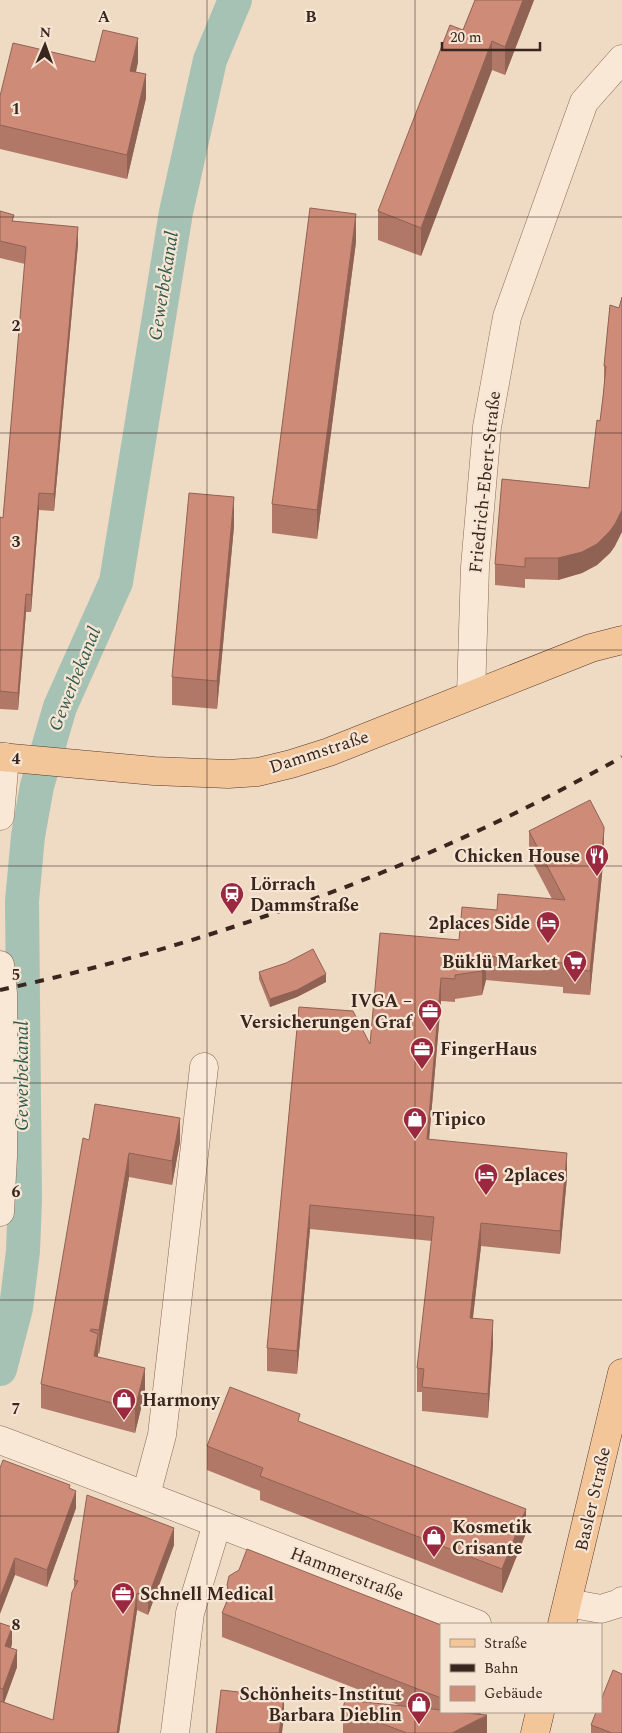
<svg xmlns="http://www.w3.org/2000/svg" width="622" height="1733" viewBox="0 0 622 1733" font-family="Spectral,serif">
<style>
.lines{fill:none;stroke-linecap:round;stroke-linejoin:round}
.canal{stroke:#a5c2b4;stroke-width:34}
.minor-casing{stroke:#8a6a59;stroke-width:29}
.major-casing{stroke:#57392e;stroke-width:29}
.minor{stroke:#f9e8d6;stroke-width:28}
.major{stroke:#f3c69a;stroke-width:28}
.rail{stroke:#39261e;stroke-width:4;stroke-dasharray:9 9;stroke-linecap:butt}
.wall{fill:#b17867}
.shaded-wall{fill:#906254}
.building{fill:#ce8c78;stroke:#906254}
.grid{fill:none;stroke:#39261e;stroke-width:1;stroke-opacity:0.55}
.labels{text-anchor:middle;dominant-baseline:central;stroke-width:4.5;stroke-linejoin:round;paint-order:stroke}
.street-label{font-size:18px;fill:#39261e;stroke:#f6e5d3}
.poi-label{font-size:18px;font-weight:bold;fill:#39261e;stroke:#f6e5d3;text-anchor:start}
.water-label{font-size:19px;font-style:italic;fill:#2d594e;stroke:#f6e5d3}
.grid-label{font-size:16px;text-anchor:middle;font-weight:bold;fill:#39261e;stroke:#f6e5d3;stroke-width:4.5;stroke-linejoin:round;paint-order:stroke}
</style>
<rect width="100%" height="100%" fill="#efdac3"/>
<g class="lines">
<path class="canal" d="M 0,1369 L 16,1308 L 23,1251 L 25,1199 L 22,901 L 28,836 L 37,786 L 60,707 L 116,582 L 176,212 L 210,60 L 235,0"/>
<g class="minor-casing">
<g id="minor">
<path d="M 471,695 L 475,567 L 487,427 L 507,317 L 584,102 L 622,59"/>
<path d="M 0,816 L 5,757"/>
<path d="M 0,965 L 3,994 L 3,1156 L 0,1212"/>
<path d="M 0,1440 C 160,1500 318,1563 477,1624"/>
<path d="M 146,1495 L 162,1435 L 204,1067"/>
<path d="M 568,1603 L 601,1609 L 620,1603 L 622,1601"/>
<path d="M 175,1733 L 190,1613 L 217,1524"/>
</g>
</g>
<g class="major-casing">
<g id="major">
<path d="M 0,757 L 154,771 L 228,774 L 258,772 L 291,764 L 329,752 L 591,648 L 622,640"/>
<path d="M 562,1624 L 622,1373"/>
<path d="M 535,1733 L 540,1712"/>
</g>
</g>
<use href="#minor" class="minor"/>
<use href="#major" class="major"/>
<path class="rail" d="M 0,990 C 166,954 330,900 484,828 C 531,806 577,782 622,757"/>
</g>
<g class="wall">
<path d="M 475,0 L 534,0 L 505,75 L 492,70 L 421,256 L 378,240 L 378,211 L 463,30 Z"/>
<path d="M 95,62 L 138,62 L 136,72 L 146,98 L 127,179 L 0,149 L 0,96 Z"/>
<path d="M 0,211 L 14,221 L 78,244 L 54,511 L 39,510 L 31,612 L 26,612 L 18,710 L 0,709 L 0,517 L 3,518 L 25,264 L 0,258 Z"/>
<path d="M 356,242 L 317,539 L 272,533 L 272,504 Z"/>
<path d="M 610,305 L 615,546 L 610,553 L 597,565 L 582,573 L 558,580 L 525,579 L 525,588 L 495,585 L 495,564 L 589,488 L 600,421 L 604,387 L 604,366 Z"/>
<path d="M 234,526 L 217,709 L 172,705 L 172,677 Z"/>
<path d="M 529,831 L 604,854 L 590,995 L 563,993 L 563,987 L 486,980 L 482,995 L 455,999 L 455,1002 L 441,1001 L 429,1139 L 567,1177 L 560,1254 L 481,1246 L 473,1318 L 493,1344 L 488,1418 L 422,1411 L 422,1392 L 417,1392 L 417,1368 L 432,1241 L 310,1229 L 297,1374 L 267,1371 L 267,1348 L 299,1007 L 370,1044 L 459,940 L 497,910 L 552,899 L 529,855 Z"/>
<path d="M 259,972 L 326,982 L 297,997 L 270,1007 L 259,979 Z"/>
<path d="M 89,1140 L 180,1142 L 172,1185 L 129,1177 L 99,1354 L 98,1353 L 98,1357 L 145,1392 L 135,1433 L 41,1408 L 41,1384 Z"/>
<path d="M 300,1422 L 526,1533 L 502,1593 L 260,1500 L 260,1491 L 207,1470 L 207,1446 Z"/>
<path d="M 0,1468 L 70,1489 L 76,1508 L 47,1587 L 15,1575 Z"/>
<path d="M 174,1545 L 148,1615 L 137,1610 L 119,1733 L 0,1733 L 0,1623 L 12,1644 L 11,1648 L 17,1667 L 4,1702 L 53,1720 L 74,1588 L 74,1580 Z"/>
<path d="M 227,1585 L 441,1625 L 441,1712 L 481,1712 L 480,1715 L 487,1733 L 343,1733 L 343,1709 L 401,1706 L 222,1637 L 222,1613 L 227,1600 Z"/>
<path d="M 591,1725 L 622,1733 L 591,1733 Z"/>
</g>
<g class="shaded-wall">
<path d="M 523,0 L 534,0 L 505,75 L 505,47 Z"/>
<path d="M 138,38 L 138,62 L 130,95 L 130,71 Z"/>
<path d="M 492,41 L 492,70 L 421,256 L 421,228 Z"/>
<path d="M 146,74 L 146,98 L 127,179 L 127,155 Z"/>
<path d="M 356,214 L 356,242 L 317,539 L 317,510 Z"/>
<path d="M 78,227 L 78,244 L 54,511 L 54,494 Z"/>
<path d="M 39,493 L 39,510 L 31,612 L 31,595 Z"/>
<path d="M 234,497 L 234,526 L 217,709 L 217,681 Z"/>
<path d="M 622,510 L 622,532 L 615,546 L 610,553 L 597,565 L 582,573 L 558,580 L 558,558 Z"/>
<path d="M 26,594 L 26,612 L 18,710 L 18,693 Z"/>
<path d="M 604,830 L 604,854 L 590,995 L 590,971 Z"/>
<path d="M 486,956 L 486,980 L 482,995 L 482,971 Z"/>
<path d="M 326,974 L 326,982 L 297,997 L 270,1007 L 270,999 Z"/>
<path d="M 441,978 L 441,1001 L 427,1163 L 427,1139 Z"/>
<path d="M 180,1118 L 180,1142 L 172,1185 L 172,1161 Z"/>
<path d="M 129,1153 L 129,1177 L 99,1354 L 99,1330 Z"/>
<path d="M 567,1153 L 567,1177 L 560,1254 L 560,1231 Z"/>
<path d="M 310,1205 L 310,1229 L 297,1374 L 297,1351 Z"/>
<path d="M 481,1223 L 481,1246 L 470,1342 L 470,1318 Z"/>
<path d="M 493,1320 L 493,1344 L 488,1418 L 488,1394 Z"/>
<path d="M 98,1334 L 98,1358 L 94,1356 Z"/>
<path d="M 145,1368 L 145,1392 L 135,1433 L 135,1409 Z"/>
<path d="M 76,1491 L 76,1508 L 47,1587 L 47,1570 Z"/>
<path d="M 526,1509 L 526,1533 L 502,1593 L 502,1569 Z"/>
<path d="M 174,1528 L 174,1545 L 148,1615 L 148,1597 Z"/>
<path d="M 15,1558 L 15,1575 L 0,1614 L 0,1597 Z"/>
<path d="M 137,1593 L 137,1610 L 119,1733 L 117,1733 Z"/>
<path d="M 12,1627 L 12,1644 L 5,1663 L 5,1646 Z"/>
<path d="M 17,1650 L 17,1667 L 3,1706 L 3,1689 Z"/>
<path d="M 284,1697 L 284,1717 L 282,1733 L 279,1733 Z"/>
<path d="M 474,1712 L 481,1712 L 479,1720 L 487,1715 L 487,1733 L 452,1733 L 474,1722 Z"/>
</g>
<g class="building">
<path d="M 475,0 L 523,0 L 505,47 L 492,41 L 421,228 L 378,211 L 450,25 L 463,30 Z"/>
<path d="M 103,30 L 138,38 L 130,71 L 146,74 L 127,155 L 0,125 L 0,96 L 13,43 L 95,62 Z"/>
<path d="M 310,208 L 356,214 L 317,510 L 272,504 Z"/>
<path d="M 0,211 L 14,215 L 12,221 L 78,227 L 54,494 L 39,493 L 31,595 L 26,594 L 18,693 L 0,691 L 0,517 L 3,518 L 26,247 L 0,241 Z"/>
<path d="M 622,297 L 622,510 L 615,524 L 610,531 L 597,544 L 582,552 L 558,558 L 525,558 L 525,567 L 495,564 L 502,479 L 589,488 L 597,420 L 600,421 L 603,397 L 606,366 L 604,366 L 610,305 L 619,308 Z"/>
<path d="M 189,493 L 234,497 L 217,681 L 172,677 Z"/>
<path d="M 590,800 L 604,827 L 604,830 L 590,971 L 563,969 L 563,963 L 486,956 L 482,971 L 455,975 L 455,979 L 441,978 L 427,1139 L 567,1153 L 560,1231 L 481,1223 L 470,1318 L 493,1320 L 488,1394 L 422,1387 L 424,1369 L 417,1368 L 434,1217 L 310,1205 L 297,1351 L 267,1348 L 299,1007 L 353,1011 L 370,1044 L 380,933 L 459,940 L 462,907 L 497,910 L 498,894 L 565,900 L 529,831 Z"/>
<path d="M 313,949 L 326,974 L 297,990 L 270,999 L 259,972 L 286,963 Z"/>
<path d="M 95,1104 L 180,1118 L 172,1161 L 129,1153 L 99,1330 L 91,1329 L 90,1331 L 98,1334 L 94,1356 L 145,1368 L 135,1409 L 41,1384 L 83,1138 L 89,1140 Z"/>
<path d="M 230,1387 L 300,1414 L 298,1421 L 526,1509 L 502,1569 L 260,1476 L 263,1468 L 207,1446 Z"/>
<path d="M 3,1460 L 70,1485 L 69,1488 L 76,1491 L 47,1570 L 15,1558 L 0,1597 L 0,1468 Z"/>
<path d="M 87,1495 L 174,1528 L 148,1597 L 137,1593 L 117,1733 L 0,1733 L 0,1701 L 53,1720 L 72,1592 L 78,1581 L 74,1580 Z"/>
<path d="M 247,1549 L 441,1625 L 441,1698 L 222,1613 L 230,1594 L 227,1585 L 229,1576 L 239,1570 Z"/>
<path d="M 0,1623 L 12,1627 L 5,1646 L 17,1650 L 3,1689 L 0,1688 Z"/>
<path d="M 613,1670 L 622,1674 L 622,1733 L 612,1733 L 591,1725 L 596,1712 L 601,1712 L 601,1700 Z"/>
<path d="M 221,1690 L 284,1697 L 279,1733 L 216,1733 Z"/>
<path d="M 345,1700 L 441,1710 L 441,1712 L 453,1712 L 487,1715 L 452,1733 L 407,1733 L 343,1709 Z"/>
</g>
<path class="grid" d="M 207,0 L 207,1733M 415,0 L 415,1733M 0,217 L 622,217M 0,433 L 622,433M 0,650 L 622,650M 0,866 L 622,866M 0,1083 L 622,1083M 0,1300 L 622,1300M 0,1516 L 622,1516"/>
<defs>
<g id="restaurant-pin" transform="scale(1.25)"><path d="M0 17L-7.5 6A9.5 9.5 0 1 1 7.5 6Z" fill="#9a283e" stroke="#f6e5d3"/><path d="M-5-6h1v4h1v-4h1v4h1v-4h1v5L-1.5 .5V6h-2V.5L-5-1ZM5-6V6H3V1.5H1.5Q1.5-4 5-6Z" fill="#fff"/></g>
<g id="station-pin" transform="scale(1.25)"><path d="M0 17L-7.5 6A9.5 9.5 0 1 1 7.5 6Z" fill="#9a283e" stroke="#f6e5d3"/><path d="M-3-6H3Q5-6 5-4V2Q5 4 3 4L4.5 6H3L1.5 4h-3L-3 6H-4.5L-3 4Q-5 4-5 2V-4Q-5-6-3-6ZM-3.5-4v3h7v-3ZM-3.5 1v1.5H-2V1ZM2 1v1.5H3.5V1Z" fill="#fff"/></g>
<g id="hotel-pin" transform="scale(1.25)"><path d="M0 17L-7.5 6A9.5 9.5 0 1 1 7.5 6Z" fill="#9a283e" stroke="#f6e5d3"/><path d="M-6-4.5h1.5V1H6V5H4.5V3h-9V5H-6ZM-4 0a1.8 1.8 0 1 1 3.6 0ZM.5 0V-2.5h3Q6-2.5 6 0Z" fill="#fff"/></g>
<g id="supermarket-pin" transform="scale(1.25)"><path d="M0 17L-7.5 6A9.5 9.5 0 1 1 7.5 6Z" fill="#9a283e" stroke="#f6e5d3"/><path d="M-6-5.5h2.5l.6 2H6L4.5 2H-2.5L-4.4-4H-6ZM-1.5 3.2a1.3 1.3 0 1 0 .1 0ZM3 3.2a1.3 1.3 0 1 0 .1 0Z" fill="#fff"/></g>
<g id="office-pin" transform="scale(1.25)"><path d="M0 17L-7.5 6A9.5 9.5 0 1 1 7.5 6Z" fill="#9a283e" stroke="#f6e5d3"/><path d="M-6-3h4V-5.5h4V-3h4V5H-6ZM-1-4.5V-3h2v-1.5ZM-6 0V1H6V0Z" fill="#fff"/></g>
<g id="shop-pin" transform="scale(1.25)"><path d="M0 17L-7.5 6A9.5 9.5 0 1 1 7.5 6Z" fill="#9a283e" stroke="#f6e5d3"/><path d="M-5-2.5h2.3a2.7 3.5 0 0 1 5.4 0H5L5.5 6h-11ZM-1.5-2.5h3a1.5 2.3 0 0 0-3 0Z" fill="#fff"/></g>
</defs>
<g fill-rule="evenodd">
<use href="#restaurant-pin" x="597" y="856"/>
<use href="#station-pin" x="232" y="894"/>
<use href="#hotel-pin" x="548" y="923"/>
<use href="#supermarket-pin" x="575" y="962"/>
<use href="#office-pin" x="430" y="1011"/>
<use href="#office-pin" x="422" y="1049"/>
<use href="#shop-pin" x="415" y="1119"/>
<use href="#hotel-pin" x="486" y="1175"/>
<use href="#shop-pin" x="124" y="1400"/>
<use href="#shop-pin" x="434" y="1537"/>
<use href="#office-pin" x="123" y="1594"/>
<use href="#shop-pin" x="419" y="1704"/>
</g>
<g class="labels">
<g class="street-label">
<text transform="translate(485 482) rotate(-84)">Friedrich-Ebert-Straße</text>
<text transform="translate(319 752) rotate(-18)">Dammstraße</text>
<text transform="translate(593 1499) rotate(-77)">Basler Straße</text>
<text transform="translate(347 1574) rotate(21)">Hammerstraße</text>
</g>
<g class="poi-label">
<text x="580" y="856" text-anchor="end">Chicken House</text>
<text x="250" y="884">Lörrach<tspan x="250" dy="21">Dammstraße</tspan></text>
<text x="530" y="923" text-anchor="end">2places Side</text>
<text x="558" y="962" text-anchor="end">Büklü Market</text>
<text x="412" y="1001" text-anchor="end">IVGA –<tspan x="412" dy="21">Versicherungen Graf</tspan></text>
<text x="440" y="1049">FingerHaus</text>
<text x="432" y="1119">Tipico</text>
<text x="504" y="1175">2places</text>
<text x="142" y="1400">Harmony</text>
<text x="452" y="1527">Kosmetik<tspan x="452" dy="21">Crisante</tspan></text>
<text x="140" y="1594">Schnell Medical</text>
<text x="402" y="1694" text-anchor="end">Schönheits-Institut<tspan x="402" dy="21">Barbara Dieblin</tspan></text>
</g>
<g class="water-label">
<text transform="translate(164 286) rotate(-81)">Gewerbekanal</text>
<text transform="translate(75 679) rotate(-68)">Gewerbekanal</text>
<text transform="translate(22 1076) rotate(-90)">Gewerbekanal</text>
</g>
</g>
<g class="grid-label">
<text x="104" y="22">A</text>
<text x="311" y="22">B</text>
<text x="16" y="114">1</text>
<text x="16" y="331">2</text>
<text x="16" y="547">3</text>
<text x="16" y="764">4</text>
<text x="16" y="980">5</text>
<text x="16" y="1197">6</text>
<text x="16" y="1414">7</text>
<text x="16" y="1630">8</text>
</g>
<rect x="440" y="1623" width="162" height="90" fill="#f6e5d3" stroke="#aa998b"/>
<rect x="450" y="1639" width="25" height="8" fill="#f3c69a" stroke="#aa998b"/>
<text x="484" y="1648" font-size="15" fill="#39261e">Straße</text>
<rect x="450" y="1664" width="25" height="8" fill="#39261e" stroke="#aa998b"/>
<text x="484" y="1673" font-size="15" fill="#39261e">Bahn</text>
<rect x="450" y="1686" width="25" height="15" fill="#ce8c78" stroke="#aa998b"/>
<text x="484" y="1698" font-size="15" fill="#39261e">Gebäude</text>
<g transform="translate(45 45) rotate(2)" stroke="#f6e5d3" stroke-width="4" paint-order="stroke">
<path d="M0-4L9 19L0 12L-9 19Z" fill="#39261e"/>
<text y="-8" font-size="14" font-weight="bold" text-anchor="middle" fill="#39261e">N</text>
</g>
<path d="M442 42v8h98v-8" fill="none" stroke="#39261e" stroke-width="2.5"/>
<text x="450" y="42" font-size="15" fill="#39261e" stroke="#f6e5d3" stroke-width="4" paint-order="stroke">20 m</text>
</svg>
